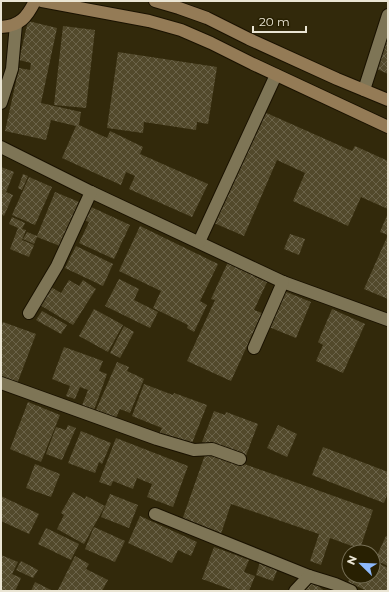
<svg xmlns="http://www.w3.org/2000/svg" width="389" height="592" viewBox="0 0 389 592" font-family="Montserrat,sans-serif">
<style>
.building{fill:url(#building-cross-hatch)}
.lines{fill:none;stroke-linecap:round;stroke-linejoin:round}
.street-casing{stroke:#1a1200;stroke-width:14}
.secondary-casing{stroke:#1a1200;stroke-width:14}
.street{stroke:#7e7556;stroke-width:12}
.secondary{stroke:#947b56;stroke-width:12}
</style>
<defs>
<pattern id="building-cross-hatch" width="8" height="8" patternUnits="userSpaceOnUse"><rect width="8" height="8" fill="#52492b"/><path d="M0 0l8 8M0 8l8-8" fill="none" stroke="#6b6349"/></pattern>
</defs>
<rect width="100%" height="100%" fill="#32290b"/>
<g class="building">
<path d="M 28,21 L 57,28 L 41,103 L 81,112 L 79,125 L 107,138 L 110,131 L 143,147 L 140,154 L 208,184 L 192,217 L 129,189 L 135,176 L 126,172 L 121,185 L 62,158 L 76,126 L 51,120 L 46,140 L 5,131 L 19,68 L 30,70 L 31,63 L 19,60 Z"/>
<path d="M 63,26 L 95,30 L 86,108 L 54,105 Z"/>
<path d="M 386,40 L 388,41 L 388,74 L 375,68 Z"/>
<path d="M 118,52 L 217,67 L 208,124 L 197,122 L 196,130 L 144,122 L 143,133 L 107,128 Z"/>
<path d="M 262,111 L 352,151 L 355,146 L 388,161 L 388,209 L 361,197 L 348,226 L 293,201 L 305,173 L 277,160 L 244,236 L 214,223 Z"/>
<path d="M 1,167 L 14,172 L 6,192 L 13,195 L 4,216 L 1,214 Z"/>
<path d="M 23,174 L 28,176 L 22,190 L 18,188 Z"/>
<path d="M 29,177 L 52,187 L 35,225 L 12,215 Z"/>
<path d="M 55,192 L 79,202 L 60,246 L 37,237 L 34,244 L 23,239 L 27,232 L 37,236 Z"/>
<path d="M 89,206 L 130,225 L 114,259 L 79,243 L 89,222 L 83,220 Z"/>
<path d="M 388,213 L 388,299 L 364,289 L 388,235 L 380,232 Z"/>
<path d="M 12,217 L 25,223 L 22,229 L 26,230 L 22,240 L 34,245 L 29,257 L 10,249 L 18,228 L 9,224 Z"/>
<path d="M 140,226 L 218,264 L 200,301 L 207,305 L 194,332 L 187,328 L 188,325 L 153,308 L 161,291 L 119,271 Z"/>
<path d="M 290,234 L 305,239 L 299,255 L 284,249 Z"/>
<path d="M 76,246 L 113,264 L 103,286 L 65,268 Z"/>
<path d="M 228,262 L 268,280 L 254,310 L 262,313 L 231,381 L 187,361 L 215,300 L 211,299 Z"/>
<path d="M 119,279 L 139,289 L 134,300 L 158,312 L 150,328 L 105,306 Z"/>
<path d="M 69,280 L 79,286 L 83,280 L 96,289 L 73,325 L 40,305 L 51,287 L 61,293 Z"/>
<path d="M 284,291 L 311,302 L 296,338 L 269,327 Z"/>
<path d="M 94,309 L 123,325 L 108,352 L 79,336 Z"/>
<path d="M 332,309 L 365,324 L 343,373 L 316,361 L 323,345 L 318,342 Z"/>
<path d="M 42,311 L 67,325 L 61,334 L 36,320 Z"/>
<path d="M 3,322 L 36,334 L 17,384 L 1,378 L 1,327 Z"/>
<path d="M 124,326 L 134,332 L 120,358 L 110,353 Z"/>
<path d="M 64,347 L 103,361 L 99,371 L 107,374 L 93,413 L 81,408 L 88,390 L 80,387 L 75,399 L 66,396 L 70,386 L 52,379 Z"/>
<path d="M 117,362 L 129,367 L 127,371 L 144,379 L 130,413 L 120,409 L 116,418 L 96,410 Z"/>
<path d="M 144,384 L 173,395 L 174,393 L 207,405 L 191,446 L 159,434 L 162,428 L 132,416 Z"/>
<path d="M 28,402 L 60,415 L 41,462 L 10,449 Z"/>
<path d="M 214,411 L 225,415 L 226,412 L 258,424 L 245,458 L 202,442 Z"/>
<path d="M 68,425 L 76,428 L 62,460 L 46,454 L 56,427 L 66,430 Z"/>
<path d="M 278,425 L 297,434 L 287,457 L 267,448 Z"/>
<path d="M 81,431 L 111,443 L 102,464 L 99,462 L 95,473 L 68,463 Z"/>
<path d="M 116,438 L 188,466 L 173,507 L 147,497 L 152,484 L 137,478 L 133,489 L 113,481 L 111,486 L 99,482 Z"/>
<path d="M 323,447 L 388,472 L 388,493 L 384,503 L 312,475 Z"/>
<path d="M 206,452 L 244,465 L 244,464 L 373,510 L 360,549 L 330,538 L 321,565 L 310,561 L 319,534 L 231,504 L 220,537 L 181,523 Z"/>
<path d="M 35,464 L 60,474 L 51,497 L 26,488 Z"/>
<path d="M 73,492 L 85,499 L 86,496 L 105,506 L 84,544 L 57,529 L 64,515 L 61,513 Z"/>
<path d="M 110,494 L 138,505 L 129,528 L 101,517 Z"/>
<path d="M 1,496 L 39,514 L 29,534 L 1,521 Z"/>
<path d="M 140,516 L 197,542 L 191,556 L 178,550 L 172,563 L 128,543 Z"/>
<path d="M 94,527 L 125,541 L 115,562 L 85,549 Z"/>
<path d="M 46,528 L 79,544 L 71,560 L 38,544 Z"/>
<path d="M 386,536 L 388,537 L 388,566 L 375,560 Z"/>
<path d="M 214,547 L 249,560 L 244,572 L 255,576 L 249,591 L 235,591 L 202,579 Z"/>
<path d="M 1,555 L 18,562 L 12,574 L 21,578 L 15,591 L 1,591 Z"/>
<path d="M 75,556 L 89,564 L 86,569 L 108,580 L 102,591 L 60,591 L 58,590 Z"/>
<path d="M 21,561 L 38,570 L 33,578 L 16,570 Z"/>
<path d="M 260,562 L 278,568 L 273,581 L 256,575 Z"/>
<path d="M 378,563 L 388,568 L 388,591 L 367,591 L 348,582 L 351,576 L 373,576 L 373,567 L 376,568 Z"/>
<path d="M 313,581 L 324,591 L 307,591 L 306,590 Z"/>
<path d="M 35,582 L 53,591 L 31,591 Z"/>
</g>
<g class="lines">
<g class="street-casing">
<g id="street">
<path d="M 364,90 L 388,15"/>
<path d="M 1,103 L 12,69 L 16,24"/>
<path d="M 1,147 L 91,192 L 283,282 L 388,320"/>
<path d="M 199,242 L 276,75"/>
<path d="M 29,313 L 57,266 L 91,192"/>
<path d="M 254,348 L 283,282"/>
<path d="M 1,383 L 157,439 L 194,450 L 212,449 L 240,459"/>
<path d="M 155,514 L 309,576 L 335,584 L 351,591"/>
<path d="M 295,591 L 309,576"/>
</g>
</g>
<g class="secondary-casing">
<g id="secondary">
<path d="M 42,1 L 149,21 L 181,30 L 211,43 L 253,64 L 388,127"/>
<path d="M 155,1 L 179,8 L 207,18 L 249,39 L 337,79 L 388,100"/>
<path d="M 1,27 C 20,26 27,17 35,1"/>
</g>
</g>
<use href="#street" class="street"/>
<use href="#secondary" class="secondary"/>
</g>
<rect width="389" height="592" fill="none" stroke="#eae5d4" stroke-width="4"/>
<g transform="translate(361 564) rotate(293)"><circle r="19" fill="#282002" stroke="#766f56"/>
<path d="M0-3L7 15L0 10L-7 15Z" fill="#8db9fc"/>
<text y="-6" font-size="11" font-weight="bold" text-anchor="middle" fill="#eae5d4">N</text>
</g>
<path d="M253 26v6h53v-6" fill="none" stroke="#eae5d4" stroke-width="2"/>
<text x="259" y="26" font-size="12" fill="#eae5d4" stroke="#282002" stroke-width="3" paint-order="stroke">20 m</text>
</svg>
